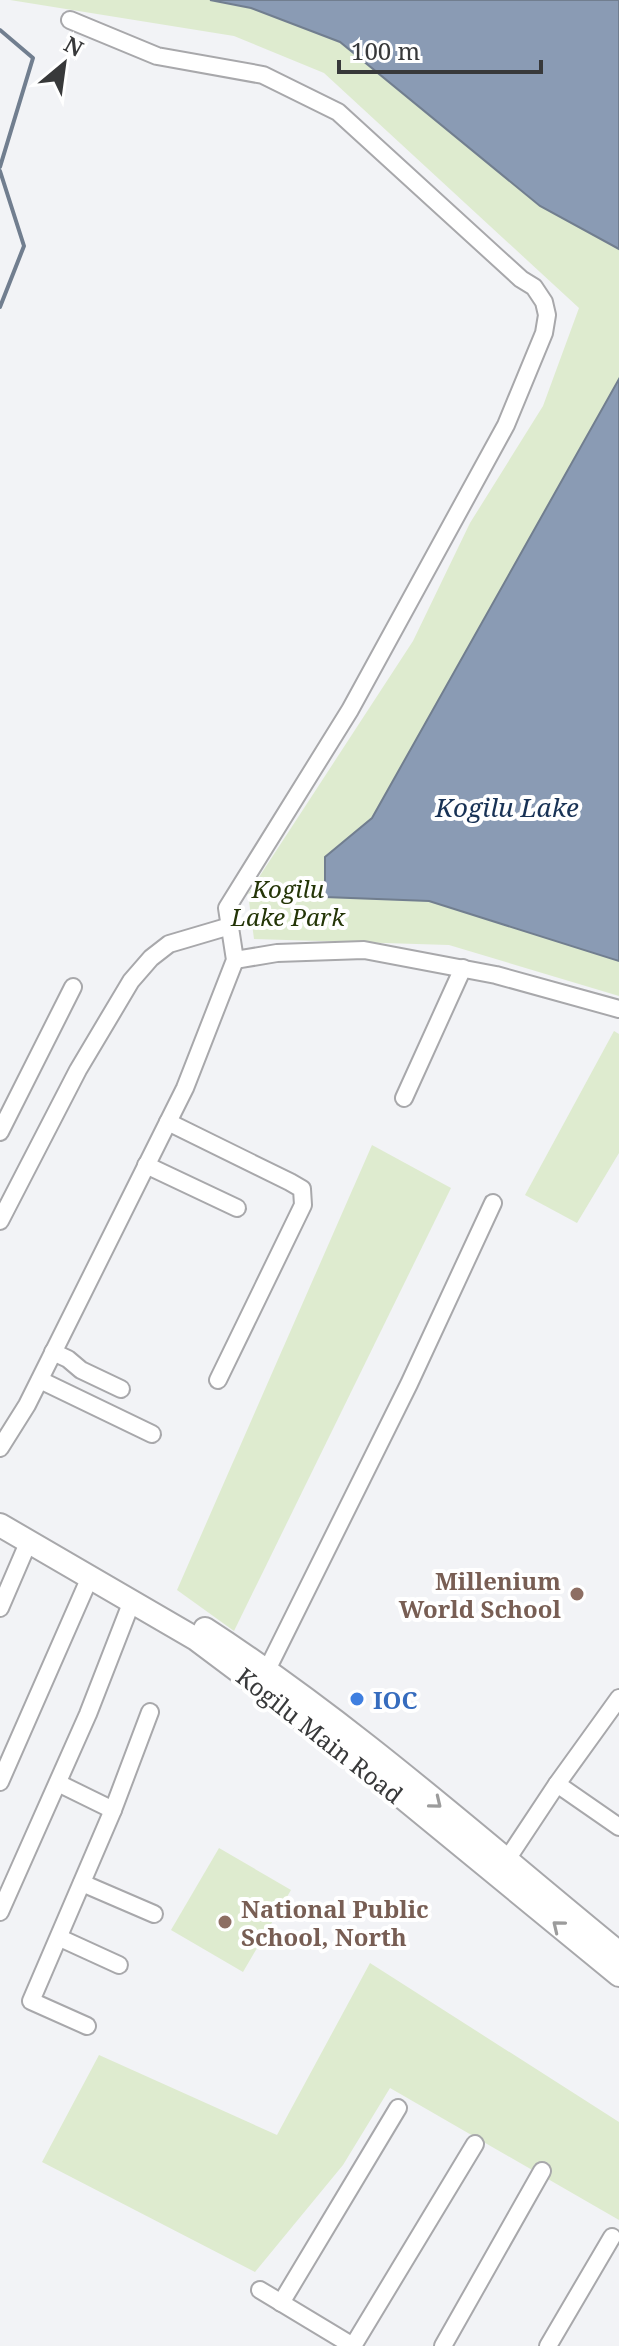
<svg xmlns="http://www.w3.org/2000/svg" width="619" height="2346" viewBox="0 0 619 2346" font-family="'Noto Serif',serif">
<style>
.green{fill:#deebcf}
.water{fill:#8a9bb4;stroke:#717e8f;stroke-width:2}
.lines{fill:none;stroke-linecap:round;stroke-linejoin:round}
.stream{stroke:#717e8f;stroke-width:4}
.street-casing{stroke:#a8a8ab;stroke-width:20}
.secondary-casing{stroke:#a8a8ab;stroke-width:26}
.street{stroke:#fff;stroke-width:16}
.secondary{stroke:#fff;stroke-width:22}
.oneway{stroke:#9c9c9c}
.education-dot{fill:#8d6e63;stroke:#fff;stroke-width:3}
.shop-dot{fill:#3f7fe0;stroke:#fff;stroke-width:3}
.labels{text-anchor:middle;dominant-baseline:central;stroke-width:8;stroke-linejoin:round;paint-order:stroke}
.park-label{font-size:24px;font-style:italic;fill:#243507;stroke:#fff}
.education-label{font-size:24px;font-weight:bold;fill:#785e54;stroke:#fff;text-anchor:end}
.shop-label{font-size:24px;font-weight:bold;fill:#366cbe;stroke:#fff;text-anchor:start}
.street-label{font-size:24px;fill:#38393a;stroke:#fff}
.water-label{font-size:26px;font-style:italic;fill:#183255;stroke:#fff}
</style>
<rect width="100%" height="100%" fill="#f2f3f6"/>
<g class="green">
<path d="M 10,0 L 210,0 L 251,8 L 339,42 L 540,206 L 619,249 L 619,379 L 372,818 L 325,857 L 325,897 L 429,901 L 619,961 L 619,996 L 449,945 L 254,939 L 248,894 L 413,641 L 470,523 L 543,406 L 579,308 L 324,73 L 234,36 Z"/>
<path d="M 614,1031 L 619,1034 L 619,1153 L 577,1223 L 525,1195 Z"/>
<path d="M 372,1145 L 451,1188 L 234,1631 L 177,1590 Z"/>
<path d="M 219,1848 L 291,1890 L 243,1972 L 171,1930 Z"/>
<path d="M 370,1963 L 619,2122 L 619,2220 L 390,2088 L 343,2165 L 255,2272 L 42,2162 L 99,2055 L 277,2135 Z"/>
</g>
<g class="water">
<path d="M 210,0 L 619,0 L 619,249 L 540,206 L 340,42 L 251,8 Z"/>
<path d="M 619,379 L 619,961 L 429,901 L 325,897 L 325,857 L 372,818 Z"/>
</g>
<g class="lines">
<g class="stream">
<path d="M 0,30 L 33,58 L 0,167"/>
<path d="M 0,171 L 24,246 L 0,307"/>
</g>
<g class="street-casing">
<g id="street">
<path d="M 235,960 L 277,953 L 364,950 L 496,975 L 619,1009"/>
<path d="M 404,1098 L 463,968"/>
<path d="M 168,1122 L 290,1182 L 302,1189 L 303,1205 L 218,1380"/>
<path d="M 0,1132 L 73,987"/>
<path d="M 146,1165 L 237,1208"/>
<path d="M 0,1221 L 78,1070 L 131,981 L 151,958 L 169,944 L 230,926"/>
<path d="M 53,1352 L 68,1359 L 81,1370 L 121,1389"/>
<path d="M 40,1380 L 152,1434"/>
<path d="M 0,1448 L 27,1405 L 185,1088 L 235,960 L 227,908 L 350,710 L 506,425 L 544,333 L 547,315 L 544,302 L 534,287 L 521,279 L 338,112 L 263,75 L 157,56 L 70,20"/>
<path d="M 0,1608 L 28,1543"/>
<path d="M 262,1680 L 409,1384 L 493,1203"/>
<path d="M 0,1782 L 90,1577"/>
<path d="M 58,1783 L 113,1810"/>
<path d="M 557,1784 L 619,1698"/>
<path d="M 506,1861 L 557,1784 L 619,1827"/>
<path d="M 82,1883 L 154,1914"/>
<path d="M 0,1912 L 88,1714 L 132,1601"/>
<path d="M 60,1938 L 119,1965"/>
<path d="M 87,2026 L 31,2001 L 113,1810 L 150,1712"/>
<path d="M 260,2290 L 353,2346"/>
<path d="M 281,2303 L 398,2108"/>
<path d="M 353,2346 L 475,2144"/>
<path d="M 443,2346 L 542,2171"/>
<path d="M 548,2346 L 612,2237"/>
</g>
</g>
<g class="secondary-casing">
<g id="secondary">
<path d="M 0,1525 L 196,1639 L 357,1760 L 619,1975"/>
<path d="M 205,1629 C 352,1724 483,1842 619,1953"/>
</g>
</g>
<use href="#street" class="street"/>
<use href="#secondary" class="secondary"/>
</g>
<defs><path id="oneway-chevron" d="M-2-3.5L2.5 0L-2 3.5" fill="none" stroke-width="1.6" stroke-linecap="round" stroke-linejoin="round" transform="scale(2)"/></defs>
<g class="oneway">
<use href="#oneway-chevron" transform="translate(436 1803) rotate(39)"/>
<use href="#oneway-chevron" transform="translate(558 1926) rotate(-141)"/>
</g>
<g class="education-dot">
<circle cx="577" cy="1594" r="8"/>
<circle cx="225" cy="1922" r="8"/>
</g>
<circle class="shop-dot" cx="357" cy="1699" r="8"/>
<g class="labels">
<g class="park-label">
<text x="288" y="888">Kogilu<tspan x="288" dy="28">Lake Park</tspan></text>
</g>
<g class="education-label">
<text x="561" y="1580">Millenium<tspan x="561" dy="28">World School</tspan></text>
<text x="241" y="1908" text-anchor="start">National Public<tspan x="241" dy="28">School, North</tspan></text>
</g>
<g class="shop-label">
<text x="373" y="1699">IOC</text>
</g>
<g class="street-label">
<text transform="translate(320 1735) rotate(38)">Kogilu Main Road</text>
</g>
<g class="water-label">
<text x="507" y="807">Kogilu Lake</text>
</g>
</g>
<g transform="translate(64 64) rotate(29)" stroke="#ffffff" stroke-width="6" paint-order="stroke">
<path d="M0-6L14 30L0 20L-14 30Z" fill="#38393a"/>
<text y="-12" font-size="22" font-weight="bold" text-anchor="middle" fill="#38393a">N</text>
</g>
<path d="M339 60v12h202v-12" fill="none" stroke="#38393a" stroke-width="4"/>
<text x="351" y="60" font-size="24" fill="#38393a" stroke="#ffffff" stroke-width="6" paint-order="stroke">100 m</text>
</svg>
